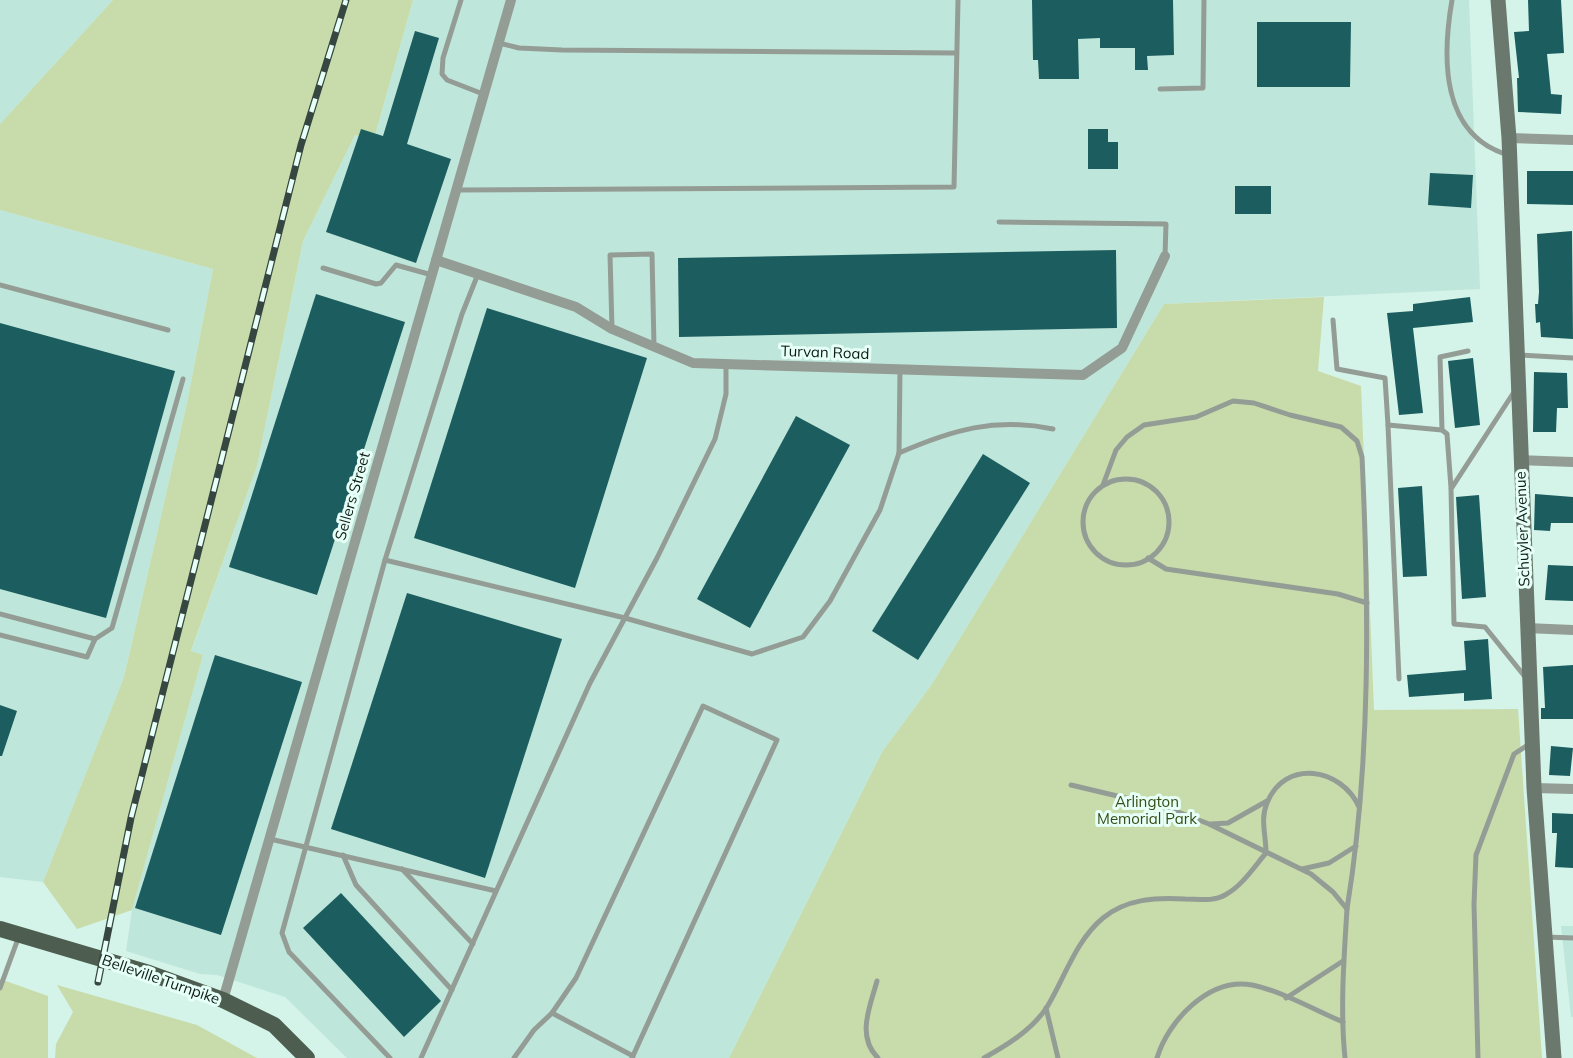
<svg xmlns="http://www.w3.org/2000/svg" width="1573" height="1058" viewBox="0 0 1573 1058" font-family="Mulish,sans-serif">
<style>
.built{fill:#bfe6da}
.green{fill:#c8dcab}
.building{fill:#1c5e60}
.lines{fill:none;stroke-linecap:round;stroke-linejoin:round}
.service{stroke:#949d95;stroke-width:5}
.minor{stroke:#949d95;stroke-width:10}
.secondary{stroke:#6a786d;stroke-width:15}
.primary{stroke:#4d5d50;stroke-width:16}
.rail-casing{stroke:#364641;stroke-width:7}
.rail{stroke:#e6fff7;stroke-width:4.5;stroke-dasharray:14;stroke-linecap:butt}
.labels{text-anchor:middle;dominant-baseline:central;stroke-width:6;stroke-linejoin:round;paint-order:stroke}
.street-label{font-size:15px;fill:#0e1a16;stroke:#e6fff7}
.park-label{font-size:15px;fill:#384b14;stroke:#e6fff7}
</style>
<rect width="100%" height="100%" fill="#d4f3e9"/>
<g class="built">
<path d="M 0,0 L 113,0 L 0,124 Z"/>
<path d="M 413,0 L 1469,0 L 1480,289 L 1164,304 L 932,684 L 882,752 L 729,1058 L 347,1058 L 285,997 L 217,975 L 200,974 L 126,951 L 132,910 L 203,655 L 191,652 L 257,466 L 303,241 L 355,135 L 374,139 Z"/>
<path d="M 0,210 L 213,269 L 187,403 L 124,677 L 43,882 L 0,877 Z"/>
<path d="M 1561,926 L 1573,926 L 1573,1017 L 1571,1017 Z"/>
</g>
<g class="green">
<path d="M 113,0 L 413,0 L 374,139 L 355,135 L 303,241 L 257,466 L 191,651 L 203,655 L 132,910 L 77,929 L 43,882 L 124,677 L 187,403 L 213,269 L 0,210 L 0,124 Z"/>
<path d="M 1324,297 L 1318,371 L 1361,386 L 1374,710 L 1518,709 L 1542,1058 L 729,1058 L 882,752 L 932,684 L 1164,304 Z"/>
<path d="M 0,979 L 48,996 L 48,1058 L 0,1058 Z"/>
<path d="M 57,985 L 197,1025 L 257,1058 L 55,1058 L 56,1044 L 73,1012 Z"/>
</g>
<g class="building">
<path d="M 1032,0 L 1173,0 L 1174,55 L 1147,56 L 1148,70 L 1135,70 L 1135,48 L 1100,48 L 1100,38 L 1078,39 L 1079,79 L 1039,79 L 1038,60 L 1033,60 Z"/>
<path d="M 1528,0 L 1561,0 L 1564,53 L 1547,54 L 1551,94 L 1562,95 L 1561,114 L 1518,112 L 1517,78 L 1519,78 L 1514,32 L 1529,31 Z"/>
<path d="M 1257,22 L 1351,22 L 1350,87 L 1257,87 Z"/>
<path d="M 415,31 L 439,38 L 407,144 L 451,159 L 416,263 L 326,232 L 361,129 L 383,136 Z"/>
<path d="M 1088,129 L 1108,129 L 1108,142 L 1118,142 L 1118,169 L 1088,169 Z"/>
<path d="M 1527,171 L 1573,171 L 1573,205 L 1527,204 Z"/>
<path d="M 1430,173 L 1473,175 L 1471,208 L 1428,205 Z"/>
<rect x="1235" y="186" width="36" height="28"/>
<path d="M 1572,231 L 1573,339 L 1541,337 L 1540,322 L 1536,323 L 1535,304 L 1538,304 L 1539,292 L 1537,234 Z"/>
<path d="M 1116,250 L 1117,328 L 679,337 L 678,258 Z"/>
<path d="M 316,294 L 405,322 L 317,595 L 229,567 Z"/>
<path d="M 1470,297 L 1473,322 L 1413,328 L 1423,413 L 1399,415 L 1387,313 L 1413,311 L 1413,304 Z"/>
<path d="M 487,308 L 647,358 L 575,588 L 414,538 Z"/>
<path d="M 0,323 L 175,371 L 106,618 L 0,589 Z"/>
<path d="M 1473,358 L 1480,425 L 1455,428 L 1448,361 Z"/>
<path d="M 1534,372 L 1567,373 L 1568,408 L 1557,408 L 1556,432 L 1533,432 Z"/>
<path d="M 796,416 L 850,445 L 750,628 L 697,599 Z"/>
<path d="M 983,454 L 1030,483 L 918,660 L 872,631 Z"/>
<path d="M 1422,486 L 1427,576 L 1403,577 L 1398,488 Z"/>
<path d="M 1535,494 L 1573,497 L 1573,523 L 1551,523 L 1550,531 L 1534,530 Z"/>
<path d="M 1479,495 L 1486,597 L 1462,599 L 1456,497 Z"/>
<path d="M 1548,565 L 1573,566 L 1573,601 L 1545,600 Z"/>
<path d="M 407,593 L 562,639 L 485,878 L 331,829 Z"/>
<path d="M 1488,639 L 1492,699 L 1464,701 L 1464,693 L 1409,697 L 1407,675 L 1466,670 L 1464,641 Z"/>
<path d="M 215,655 L 302,682 L 221,935 L 135,908 Z"/>
<path d="M 1573,665 L 1573,719 L 1541,719 L 1541,708 L 1545,708 L 1543,667 Z"/>
<path d="M 0,705 L 17,711 L 2,756 L 0,756 Z"/>
<path d="M 1551,746 L 1573,748 L 1570,776 L 1549,775 Z"/>
<path d="M 1552,813 L 1573,814 L 1573,868 L 1555,867 L 1557,833 L 1552,833 Z"/>
<path d="M 341,893 L 441,1001 L 404,1037 L 303,928 Z"/>
</g>
<g class="lines">
<g class="service">
<path d="M 461,0 L 443,58 L 442,74 L 447,80 L 483,94"/>
<path d="M 1452,0 C 1442,58 1441,135 1508,155"/>
<path d="M 499,43 L 519,48 L 562,50 L 956,53"/>
<path d="M 1160,89 L 1203,88 L 1204,0"/>
<path d="M 456,190 L 954,187 L 958,0"/>
<path d="M 999,222 L 1166,224 L 1165,256"/>
<path d="M 323,268 L 376,284 L 381,283 L 396,265 L 432,275"/>
<path d="M 0,285 L 168,330"/>
<path d="M 1333,320 L 1337,369 L 1385,378 L 1388,425 L 1442,430 L 1447,434 L 1451,488"/>
<path d="M 612,329 L 610,255 L 652,254 L 654,346"/>
<path d="M 1518,355 L 1573,358"/>
<path d="M 1514,392 L 1451,489 L 1454,624 L 1485,627 L 1526,678"/>
<path d="M 1388,425 L 1399,679"/>
<path d="M 1442,430 L 1440,357 L 1468,351"/>
<path d="M 899,453 C 952,430 995,417 1053,429"/>
<circle cx="1126" cy="522" r="43"/>
<path d="M 1103,485 L 1116,450 L 1127,437 L 1144,425 L 1196,417 L 1233,401 L 1254,403 L 1290,415 L 1341,427 L 1357,441 L 1362,457 C 1369,606 1371,761 1347,909"/>
<path d="M 1148,558 L 1166,569 L 1338,594 L 1367,603"/>
<path d="M 385,560 L 625,618 L 752,654 L 803,637 L 830,601 L 880,510 L 899,453 L 900,370"/>
<path d="M 0,614 L 95,639"/>
<path d="M 0,635 L 87,657 L 95,639 L 112,628 L 183,379"/>
<path d="M 1071,785 L 1168,808 L 1209,824 L 1311,874 L 1333,892 L 1347,909 C 1344,958 1340,1009 1345,1058"/>
<path d="M 1211,824 L 1228,823 L 1267,801"/>
<path d="M 270,839 L 496,891"/>
<path d="M 343,855 L 356,885 L 452,990"/>
<path d="M 402,869 L 473,944"/>
<path d="M 1302,869 L 1329,863 L 1356,846"/>
<path d="M 1546,937 L 1573,938"/>
<path d="M 877,981 C 870,1007 856,1036 878,1058"/>
<path d="M 0,988 L 19,936"/>
<path d="M 1286,998 L 1343,961"/>
<path d="M 1046,1008 L 1058,1058"/>
<path d="M 552,1013 L 633,1056"/>
<path d="M 390,1058 L 289,952 L 282,933 L 385,560 L 462,314 L 478,274"/>
<path d="M 421,1058 L 590,683 L 657,558 L 715,439 L 726,394 L 726,365"/>
<path d="M 514,1058 L 534,1030 L 552,1013 L 576,978 L 703,706 L 777,740 L 632,1058"/>
<path d="M 984,1058 C 1007,1045 1032,1030 1047,1007 C 1064,979 1076,940 1103,918 C 1126,899 1156,897 1185,899 C 1198,899 1213,902 1225,895 C 1242,886 1254,867 1266,853 C 1266,835 1260,819 1267,803 C 1285,758 1342,768 1359,807"/>
<path d="M 1157,1058 C 1168,1021 1209,977 1252,985 C 1279,990 1317,1011 1343,1022"/>
<path d="M 1478,1058 L 1474,904 L 1476,855 L 1514,754 L 1531,743"/>
</g>
<g class="minor">
<path d="M 1509,138 L 1573,140"/>
<path d="M 436,260 L 576,307 L 612,329 L 693,363 L 1083,375 L 1122,348 L 1165,256"/>
<path d="M 1519,460 L 1573,462"/>
<path d="M 1526,628 L 1573,630"/>
<path d="M 1534,788 L 1573,789"/>
<path d="M 223,1000 L 511,0"/>
</g>
<path class="secondary" d="M 1498,0 L 1509,138 L 1534,788 L 1554,1058"/>
<path class="primary" d="M 0,929 L 149,973 L 223,1000 L 274,1025 L 307,1058"/>
<g class="rail-casing">
<path id="rail" d="M 98,982 L 131,818 L 301,145 L 346,0"/>
</g>
<use href="#rail" class="rail"/>
</g>
<g class="labels">
<g class="street-label">
<text transform="translate(825 352) rotate(2)">Turvan Road</text>
<text transform="translate(352 496) rotate(-74)">Sellers Street</text>
<text transform="translate(1522 529) rotate(-92)">Schuyler Avenue</text>
<text transform="translate(161 979) rotate(19)">Belleville Turnpike</text>
</g>
<g class="park-label">
<text x="1147" y="801">Arlington<tspan x="1147" dy="17">Memorial Park</tspan></text>
</g>
</g>
</svg>
